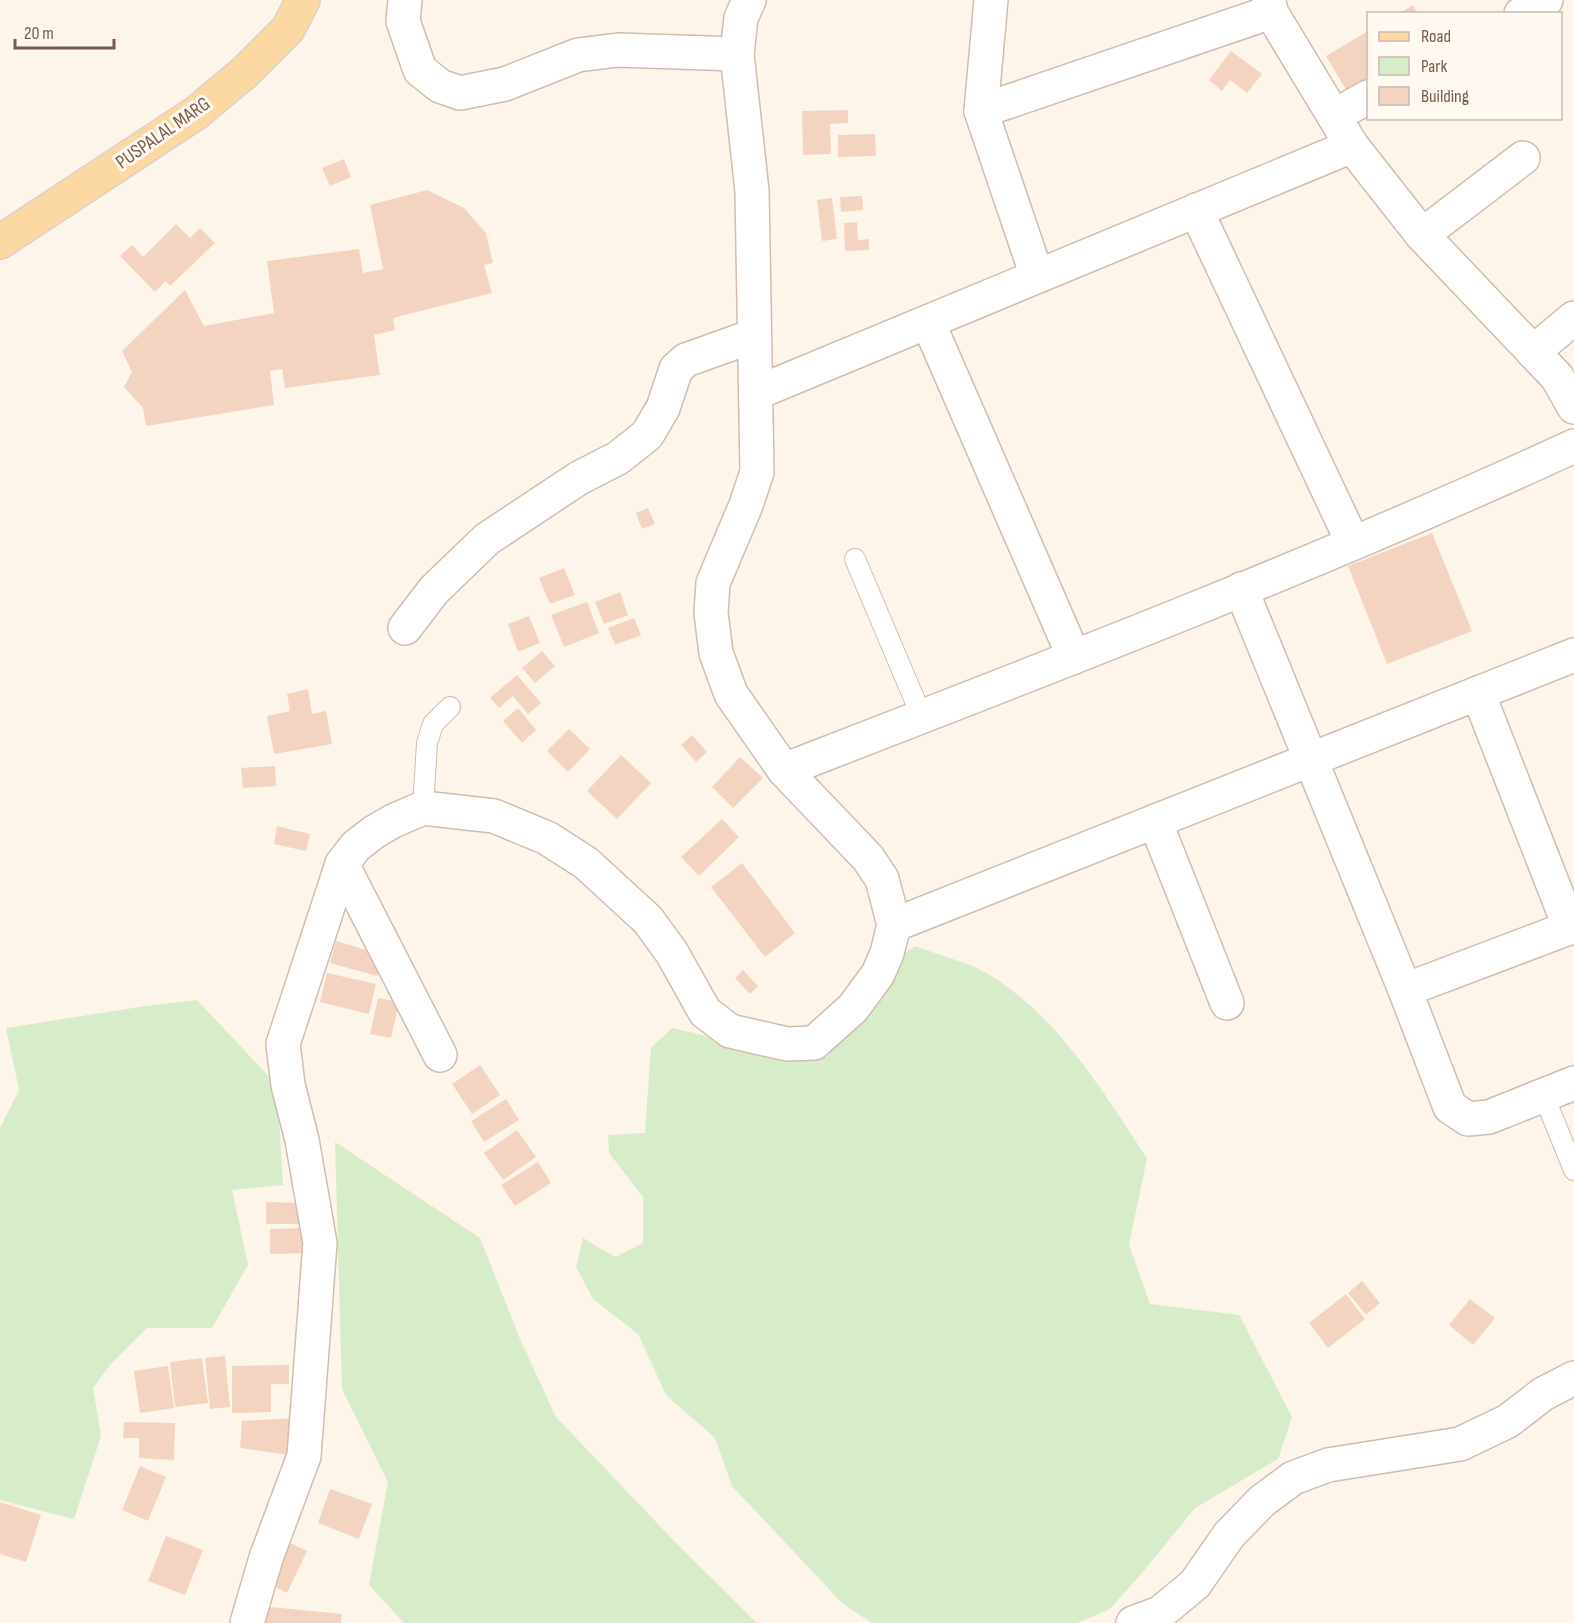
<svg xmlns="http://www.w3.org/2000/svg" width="1574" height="1623" viewBox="0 0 1574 1623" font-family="'Sofia Sans Condensed',sans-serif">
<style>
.green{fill:#d7ecc8}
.building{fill:#f3d4c1}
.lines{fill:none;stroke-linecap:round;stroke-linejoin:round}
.service-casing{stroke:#d0bdaf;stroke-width:22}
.minor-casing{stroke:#d0bdaf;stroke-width:36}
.primary-casing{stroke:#d9d1cd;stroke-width:36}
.service{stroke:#fff;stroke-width:20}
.minor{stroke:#fff;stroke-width:33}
.primary{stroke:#fcd8a3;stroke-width:33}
.labels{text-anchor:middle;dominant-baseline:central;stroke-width:6;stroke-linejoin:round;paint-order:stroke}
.street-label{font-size:20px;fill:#795b4c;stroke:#fff9f1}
</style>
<rect width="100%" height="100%" fill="#fdf5ea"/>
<g class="green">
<path d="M 915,946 C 935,954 971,963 988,974 C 1058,1016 1103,1092 1147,1158 L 1129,1245 L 1150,1304 L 1239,1315 L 1292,1417 L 1278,1459 L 1195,1508 L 1141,1574 L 1110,1609 L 1078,1623 L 872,1623 L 843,1604 L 732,1486 L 715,1438 L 666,1395 L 638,1334 L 593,1299 L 576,1267 L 583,1238 L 615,1257 L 643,1243 L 643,1197 L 609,1153 L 608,1135 L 645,1133 L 651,1048 L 672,1028 L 807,1059 L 827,1057 L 851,1028 L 898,958 Z"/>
<path d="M 197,1000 L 277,1085 L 283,1185 L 232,1190 L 248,1265 L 212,1328 L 147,1328 L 110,1365 L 93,1388 L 101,1436 L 74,1519 L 0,1500 L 0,1128 L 19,1090 L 6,1028 L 146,1006 Z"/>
<path d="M 335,1142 L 480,1238 L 520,1339 L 556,1417 L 677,1544 L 757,1623 L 404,1623 L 369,1585 L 388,1482 L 342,1389 Z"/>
</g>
<g class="building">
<path d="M 1413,5 L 1418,14 L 1398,14 Z"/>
<path d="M 1368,31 L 1368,81 L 1348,93 L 1326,56 Z"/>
<path d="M 1231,51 L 1262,74 L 1247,93 L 1230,80 L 1222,91 L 1209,80 Z"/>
<path d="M 848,110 L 848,123 L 830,124 L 831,154 L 803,155 L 802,111 Z"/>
<path d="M 875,134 L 876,156 L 838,157 L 838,135 Z"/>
<path d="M 344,159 L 351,177 L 330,186 L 322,168 Z"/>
<path d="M 427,190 L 464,208 L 486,233 L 493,263 L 484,265 L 492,293 L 393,318 L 395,330 L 374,335 L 380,375 L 285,388 L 282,369 L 270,371 L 274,405 L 146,426 L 143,408 L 124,387 L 132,372 L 122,351 L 185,290 L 204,326 L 274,313 L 267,261 L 359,249 L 363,273 L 383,269 L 370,205 Z"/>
<path d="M 862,196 L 863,210 L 841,212 L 840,197 Z"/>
<path d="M 832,198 L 837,239 L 822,241 L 817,200 Z"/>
<path d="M 857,222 L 858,240 L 869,239 L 869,250 L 845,251 L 844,223 Z"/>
<path d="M 176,224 L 190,238 L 200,228 L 215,243 L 170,286 L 166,281 L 155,292 L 120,256 L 132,245 L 143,257 Z"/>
<path d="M 648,508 L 655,524 L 642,529 L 636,513 Z"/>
<path d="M 1432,533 L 1472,631 L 1387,664 L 1348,566 Z"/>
<path d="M 564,568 L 575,595 L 550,604 L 539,578 Z"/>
<path d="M 620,592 L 628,615 L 604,624 L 595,602 Z"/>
<path d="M 587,602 L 599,633 L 564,647 L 551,615 Z"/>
<path d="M 529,616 L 540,643 L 518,652 L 508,624 Z"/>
<path d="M 634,618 L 641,635 L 615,645 L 608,628 Z"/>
<path d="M 542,651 L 555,666 L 535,683 L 522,668 Z"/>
<path d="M 517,675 L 541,703 L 528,714 L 513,696 L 499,708 L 490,698 Z"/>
<path d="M 308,689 L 312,714 L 326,711 L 332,744 L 274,754 L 267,716 L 290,711 L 287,694 Z"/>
<path d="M 518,708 L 536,730 L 522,743 L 503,721 Z"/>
<path d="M 569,729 L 590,749 L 568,772 L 547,751 Z"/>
<path d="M 692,735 L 707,752 L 696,762 L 681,745 Z"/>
<path d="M 621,755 L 651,783 L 617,819 L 587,791 Z"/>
<path d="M 740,757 L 763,778 L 733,808 L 712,787 Z"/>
<path d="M 275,766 L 276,786 L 243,788 L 241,768 Z"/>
<path d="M 722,819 L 739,837 L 699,876 L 681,857 Z"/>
<path d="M 277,826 L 310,834 L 306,851 L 274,844 Z"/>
<path d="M 742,863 L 795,933 L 765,957 L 711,887 Z"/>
<path d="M 336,941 L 383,955 L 377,976 L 330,963 Z"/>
<path d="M 743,970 L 758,986 L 750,994 L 735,978 Z"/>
<path d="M 327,973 L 376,984 L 369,1014 L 320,1002 Z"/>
<path d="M 378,998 L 399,1002 L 391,1038 L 370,1034 Z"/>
<path d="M 480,1065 L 500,1095 L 472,1114 L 452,1084 Z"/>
<path d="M 506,1099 L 519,1120 L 484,1142 L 471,1121 Z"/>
<path d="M 517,1130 L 536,1157 L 503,1180 L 484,1153 Z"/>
<path d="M 538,1162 L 551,1183 L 515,1206 L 501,1185 Z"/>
<path d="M 266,1202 L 303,1203 L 302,1224 L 266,1224 Z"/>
<path d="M 313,1228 L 313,1253 L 270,1254 L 270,1229 Z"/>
<path d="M 1362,1281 L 1380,1303 L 1366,1315 L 1348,1293 Z"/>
<path d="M 1346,1294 L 1365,1319 L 1328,1348 L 1309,1323 Z"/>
<path d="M 1470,1299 L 1495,1318 L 1473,1345 L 1449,1325 Z"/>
<path d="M 225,1356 L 230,1407 L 210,1409 L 205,1358 Z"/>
<path d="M 202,1358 L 208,1403 L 175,1407 L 170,1362 Z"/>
<path d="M 289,1365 L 289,1384 L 271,1384 L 271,1412 L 232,1413 L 232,1366 Z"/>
<path d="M 168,1366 L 174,1408 L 140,1413 L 134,1371 Z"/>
<path d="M 297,1418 L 294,1456 L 240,1448 L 242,1421 Z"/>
<path d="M 124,1422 L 175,1423 L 174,1460 L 139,1458 L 139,1438 L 123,1438 Z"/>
<path d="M 140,1466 L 166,1477 L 148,1521 L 122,1510 Z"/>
<path d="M 330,1489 L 372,1504 L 359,1539 L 318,1523 Z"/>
<path d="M 0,1502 L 41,1515 L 26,1562 L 0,1554 Z"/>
<path d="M 166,1536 L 203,1550 L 185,1595 L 148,1581 Z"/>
<path d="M 286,1541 L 307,1551 L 287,1593 L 267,1583 Z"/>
<path d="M 260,1606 L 342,1614 L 341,1623 L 258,1623 Z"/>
</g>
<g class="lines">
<g class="service-casing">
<g id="service">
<path d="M 855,559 L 922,717"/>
<path d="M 423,808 L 427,743 L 433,724 L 450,707"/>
<path d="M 1544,1096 L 1574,1170"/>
</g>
</g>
<g class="minor-casing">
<g id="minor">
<path d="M 405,0 L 403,21 L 420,70 L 440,86 L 460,93 L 505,84 L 578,55 L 618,50 L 737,54"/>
<path d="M 991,0 L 981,111 L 1037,276"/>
<path d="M 1269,0 L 1271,12 L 1352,146 L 1422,235 L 1557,377 L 1574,407"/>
<path d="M 1521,14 L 1546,0"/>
<path d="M 981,111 L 1271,12"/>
<path d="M 1334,116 L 1368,97"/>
<path d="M 1196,210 L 1353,543"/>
<path d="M 1422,235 L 1523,158"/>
<path d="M 928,322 L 1074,657"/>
<path d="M 1533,352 L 1574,318"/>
<path d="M 756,393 L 1352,146"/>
<path d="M 1241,589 L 1405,990 L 1450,1107 L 1468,1119 L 1489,1117 L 1574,1083"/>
<path d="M 405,628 L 434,590 L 487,539 L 579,478 L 618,458 L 647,435 L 663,408 L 676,369 L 686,360 L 753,336"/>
<path d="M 1478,693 L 1570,928"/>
<path d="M 784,770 C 1050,667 1316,565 1574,446"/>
<path d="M 1155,821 L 1227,1003"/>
<path d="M 342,864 L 440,1055"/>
<path d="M 894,925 L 1574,655"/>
<path d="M 1405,990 L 1574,926"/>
<path d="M 247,1623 L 266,1558 L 304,1456 L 320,1243 L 302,1140 L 288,1085 L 283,1044 L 342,864 L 356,846 L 374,832 L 393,821 L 423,808 L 494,816 L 547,838 L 586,863 L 648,920 L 672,953 L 705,1012 L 730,1031 L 787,1044 L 814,1043 L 853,1008 L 878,974 L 887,953 L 894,925 L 882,879 L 868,858 L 784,770 L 731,694 L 716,653 L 711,613 L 713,583 L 746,505 L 757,472 L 752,191 L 737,54 L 741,18 L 749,0"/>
<path d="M 1133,1623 L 1160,1613 L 1195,1584 L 1229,1535 L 1262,1501 L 1293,1478 L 1328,1465 L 1460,1444 L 1508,1421 L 1543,1394 L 1574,1378"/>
</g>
</g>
<g class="primary-casing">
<path id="primary" d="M 0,242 L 196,113 L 245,72 L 288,29 L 303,0"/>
</g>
<use href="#service" class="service"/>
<use href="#minor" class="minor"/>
<use href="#primary" class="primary"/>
</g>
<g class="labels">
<g class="street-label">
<text transform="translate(163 133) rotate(-35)">PUSPALAL MARG</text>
</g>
</g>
<rect x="1367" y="12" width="195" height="108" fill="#fff9f1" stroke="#c9baaf" stroke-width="1.5"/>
<rect x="1379" y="32" width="30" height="9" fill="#fcd8a3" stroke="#c9baaf" stroke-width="1.5"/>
<text x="1421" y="42" font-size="18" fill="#795b4c">Road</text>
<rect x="1379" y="57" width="30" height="18" fill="#d7ecc8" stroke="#c9baaf" stroke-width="1.5"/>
<text x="1421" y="72" font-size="18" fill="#795b4c">Park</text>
<rect x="1379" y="87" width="30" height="18" fill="#f3d4c1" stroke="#c9baaf" stroke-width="1.5"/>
<text x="1421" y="102" font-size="18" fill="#795b4c">Building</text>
<path d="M15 39v9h99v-9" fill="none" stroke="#795b4c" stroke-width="3"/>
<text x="24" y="39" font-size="18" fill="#795b4c" stroke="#fff9f1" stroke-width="4.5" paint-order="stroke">20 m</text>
</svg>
